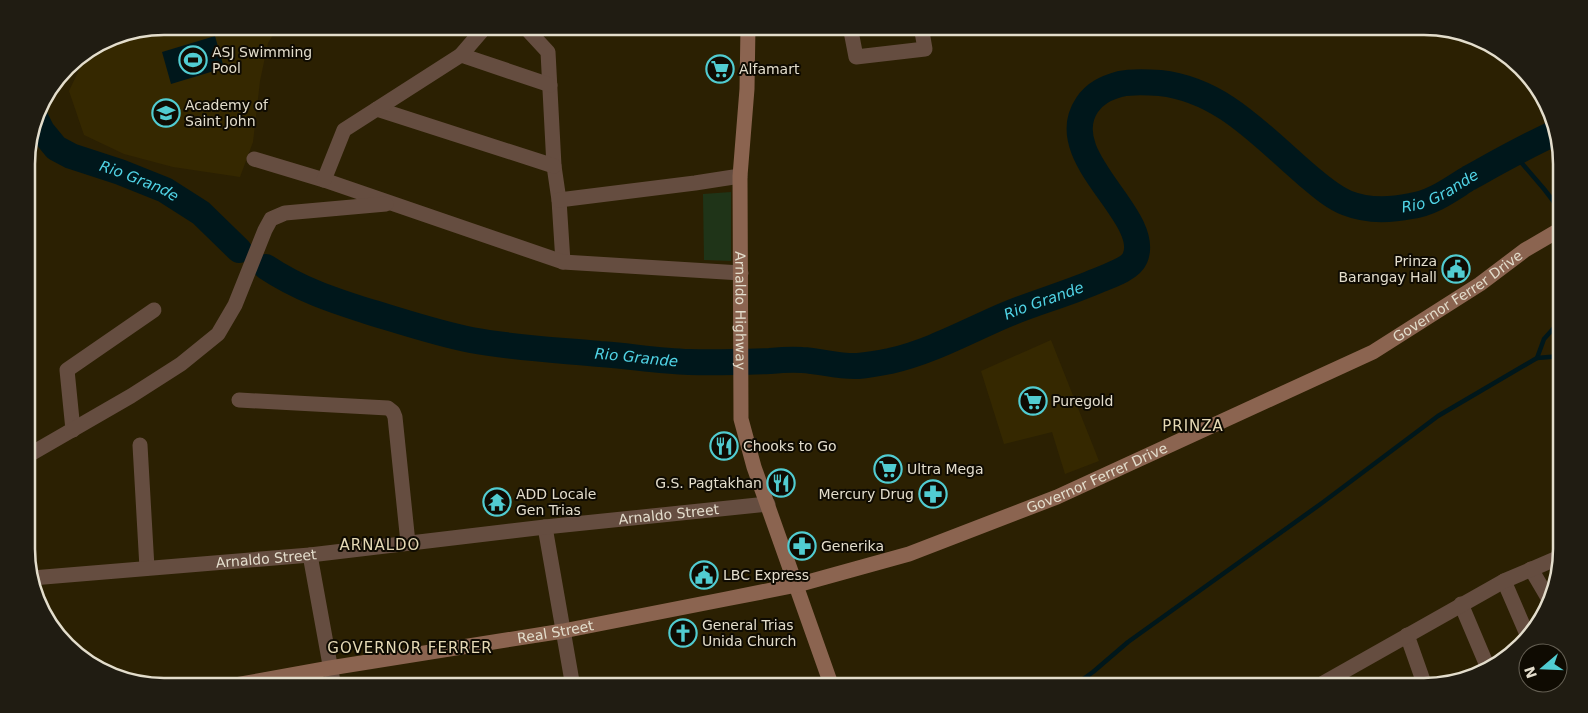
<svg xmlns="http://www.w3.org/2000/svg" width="1588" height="713" viewBox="0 0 1588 713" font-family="'DejaVu Sans',sans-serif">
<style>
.built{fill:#352800}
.green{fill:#1f3418}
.water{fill:#00171b}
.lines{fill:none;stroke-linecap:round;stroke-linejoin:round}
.stream{stroke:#00171b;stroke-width:4.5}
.river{stroke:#00171b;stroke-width:26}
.minor{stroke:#654d40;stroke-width:15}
.tertiary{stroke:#654d40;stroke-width:15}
.secondary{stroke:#8b6450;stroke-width:15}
.labels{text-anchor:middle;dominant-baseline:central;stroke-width:4;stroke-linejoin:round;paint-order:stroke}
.poi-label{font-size:14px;fill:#e3ddcc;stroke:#0f0b02;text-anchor:start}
.street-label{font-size:14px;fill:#e3ddcc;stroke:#0f0b02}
.water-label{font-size:15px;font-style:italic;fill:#50d4e6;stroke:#0f0b02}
.neighbourhood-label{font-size:15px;letter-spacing:1px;fill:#e5d9b5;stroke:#0f0b02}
.rim{fill:none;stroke:#e3ddcc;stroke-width:2.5}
</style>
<rect width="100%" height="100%" fill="#2b2002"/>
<g class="built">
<path d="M 164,26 L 279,26 L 268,43 L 260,81 L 253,142 L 240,177 L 173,167 L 124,154 L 84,135 L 69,91 L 88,51 L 111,37 Z"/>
<path d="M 1051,340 L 1099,461 L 1065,474 L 1052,432 L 1004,444 L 981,371 Z"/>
</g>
<path class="green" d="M 731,192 L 731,261 L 704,260 L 703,194 Z"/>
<path class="water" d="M 215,36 L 224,68 L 171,84 L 162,52 Z"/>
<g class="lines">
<g class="stream">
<path d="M 1514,154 L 1544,189 L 1561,211"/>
<path d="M 1537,358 L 1544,339 L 1561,320"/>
<path d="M 1072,687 L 1093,672 L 1128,642 L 1322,503 L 1438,416 L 1537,358 L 1561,356"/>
</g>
<g class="river">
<path id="s1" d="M 36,119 L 42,131 L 56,148 L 71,156 L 120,172 L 165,190 L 201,213 L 239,250"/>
<path id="s2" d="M 266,267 C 299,289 332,300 370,312 C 404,322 436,333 471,340 C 513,348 557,350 600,354 C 629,356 659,361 689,362 C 716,363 743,362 770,361 C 780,360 791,359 802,360 C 821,361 839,367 858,366 C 869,365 880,363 890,361 C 930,352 966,332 1003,316 C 1033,303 1064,295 1094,282 C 1105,277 1130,270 1135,258 C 1153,216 1052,157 1087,105 C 1095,93 1106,88 1120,84 C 1133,81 1147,82 1160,83 C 1223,90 1262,137 1308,176 C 1320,186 1332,197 1347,203 C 1367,211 1391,210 1411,206 C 1433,203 1451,189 1469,178 C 1498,162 1526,146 1555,133"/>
</g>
<g class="minor">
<path d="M 524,26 L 548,52 L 554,166 L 559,200 L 563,262"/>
<path d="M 850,26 L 856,57 L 925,49 L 921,26"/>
<path d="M 461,55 L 550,85"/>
<path d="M 377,109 L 554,166"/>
<path d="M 254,159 L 324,180 L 563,262 L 741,273"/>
<path d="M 324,180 L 344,130 L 461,55 L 486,26"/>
<path d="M 559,200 L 695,183 L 740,176"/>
<path d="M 239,400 L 388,408 L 393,412 L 395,417 L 408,543"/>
<path d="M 73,430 L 67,370 L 154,310"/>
<path d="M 140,445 L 147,568"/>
<path d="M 27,456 L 131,396 L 181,364 L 218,334 L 235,305 L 265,230 L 271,219 L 285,213 L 386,204"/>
<path d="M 545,527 L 573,687"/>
<path d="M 310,555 L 334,687"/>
<path d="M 1531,569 L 1551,603"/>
<path d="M 1504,581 L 1526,632"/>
<path d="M 1461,604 L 1488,668"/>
<path d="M 1407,635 L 1425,686"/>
<path d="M 1318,686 L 1504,581 L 1560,557"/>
</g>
<path class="tertiary" id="s3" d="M 32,578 L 310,555 L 545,527 L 768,504"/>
<g class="secondary">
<path id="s4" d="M 748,26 L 747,89 L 740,176 L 741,419 L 754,467 L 832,687"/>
<path id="s5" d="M 224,687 L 330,668 L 563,631 L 726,599 L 797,585 L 909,554 L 1057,497 L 1373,352 L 1480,284 L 1525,250 L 1561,229"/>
</g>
</g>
<defs>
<g id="stadium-ring" transform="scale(1.4375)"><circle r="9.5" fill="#0f0b02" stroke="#51ccd1" stroke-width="1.5"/><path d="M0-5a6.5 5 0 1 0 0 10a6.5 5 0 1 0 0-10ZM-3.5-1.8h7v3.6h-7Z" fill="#51ccd1"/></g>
<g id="supermarket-ring" transform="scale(1.4375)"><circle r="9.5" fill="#0f0b02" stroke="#51ccd1" stroke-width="1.5"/><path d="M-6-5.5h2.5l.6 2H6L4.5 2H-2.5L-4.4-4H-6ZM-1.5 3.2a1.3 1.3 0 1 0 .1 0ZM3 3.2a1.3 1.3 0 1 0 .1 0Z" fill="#51ccd1"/></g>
<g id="school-ring" transform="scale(1.4375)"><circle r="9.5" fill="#0f0b02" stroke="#51ccd1" stroke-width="1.5"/><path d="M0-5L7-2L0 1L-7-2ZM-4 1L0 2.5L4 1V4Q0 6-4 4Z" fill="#51ccd1"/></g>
<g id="civic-ring" transform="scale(1.4375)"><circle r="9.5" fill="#0f0b02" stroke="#51ccd1" stroke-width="1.5"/><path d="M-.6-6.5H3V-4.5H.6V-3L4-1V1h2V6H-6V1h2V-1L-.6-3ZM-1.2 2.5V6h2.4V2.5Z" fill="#51ccd1"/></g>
<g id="restaurant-ring" transform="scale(1.4375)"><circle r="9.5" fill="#0f0b02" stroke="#51ccd1" stroke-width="1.5"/><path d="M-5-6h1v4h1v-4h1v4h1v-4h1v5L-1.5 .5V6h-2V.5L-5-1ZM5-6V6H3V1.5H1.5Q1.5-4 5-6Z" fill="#51ccd1"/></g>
<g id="pharmacy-ring" transform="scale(1.4375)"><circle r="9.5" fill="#0f0b02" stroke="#51ccd1" stroke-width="1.5"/><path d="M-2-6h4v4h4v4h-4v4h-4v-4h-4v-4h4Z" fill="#51ccd1"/></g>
<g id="temple-ring" transform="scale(1.4375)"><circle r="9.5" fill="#0f0b02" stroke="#51ccd1" stroke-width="1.5"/><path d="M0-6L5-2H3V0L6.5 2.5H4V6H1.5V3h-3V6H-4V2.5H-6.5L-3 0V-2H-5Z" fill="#51ccd1"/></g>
<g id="church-ring" transform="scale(1.4375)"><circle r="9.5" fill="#0f0b02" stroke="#51ccd1" stroke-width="1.5"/><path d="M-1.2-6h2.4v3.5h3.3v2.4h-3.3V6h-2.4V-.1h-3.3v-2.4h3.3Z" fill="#51ccd1"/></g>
</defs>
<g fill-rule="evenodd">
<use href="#stadium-ring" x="193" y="60"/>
<use href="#supermarket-ring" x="720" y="69"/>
<use href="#school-ring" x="166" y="113"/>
<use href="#civic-ring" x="1456" y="269"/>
<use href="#supermarket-ring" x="1033" y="401"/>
<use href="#restaurant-ring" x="724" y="446"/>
<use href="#supermarket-ring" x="888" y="469"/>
<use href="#restaurant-ring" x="781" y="483"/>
<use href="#pharmacy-ring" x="933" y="494"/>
<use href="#temple-ring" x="497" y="502"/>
<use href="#pharmacy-ring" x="802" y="546"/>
<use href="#civic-ring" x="704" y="575"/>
<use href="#church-ring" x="683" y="633"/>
</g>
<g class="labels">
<g class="poi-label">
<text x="212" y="52">ASJ Swimming<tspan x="212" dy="16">Pool</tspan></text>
<text x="739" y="69">Alfamart</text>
<text x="185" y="105">Academy of<tspan x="185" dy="16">Saint John</tspan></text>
<text x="1437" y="261" text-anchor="end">Prinza<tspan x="1437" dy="16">Barangay Hall</tspan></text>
<text x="1052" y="401">Puregold</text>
<text x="743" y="446">Chooks to Go</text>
<text x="907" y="469">Ultra Mega</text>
<text x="762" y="483" text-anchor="end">G.S. Pagtakhan</text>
<text x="516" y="494">ADD Locale<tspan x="516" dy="16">Gen Trias</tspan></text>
<text x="914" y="494" text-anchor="end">Mercury Drug</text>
<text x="821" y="546">Generika</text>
<text x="723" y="575">LBC Express</text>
<text x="702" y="625">General Trias<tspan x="702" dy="16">Unida Church</tspan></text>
</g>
<g class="street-label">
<text stroke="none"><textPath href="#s5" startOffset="1306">Governor Ferrer Drive</textPath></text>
<text stroke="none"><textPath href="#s4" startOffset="285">Arnaldo Highway</textPath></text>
<text stroke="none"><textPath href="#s5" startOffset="901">Governor Ferrer Drive</textPath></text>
<text stroke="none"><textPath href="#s3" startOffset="640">Arnaldo Street</textPath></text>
<text stroke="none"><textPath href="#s3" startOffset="235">Arnaldo Street</textPath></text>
<text stroke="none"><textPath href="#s5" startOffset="336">Real Street</textPath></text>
</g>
<g class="water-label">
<text stroke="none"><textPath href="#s1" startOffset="125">Rio Grande</textPath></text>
<text stroke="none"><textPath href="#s2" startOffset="1480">Rio Grande</textPath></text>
<text stroke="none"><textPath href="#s2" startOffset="805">Rio Grande</textPath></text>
<text stroke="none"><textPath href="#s2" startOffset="385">Rio Grande</textPath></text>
</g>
<g class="neighbourhood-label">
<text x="1193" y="426">PRINZA</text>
<text x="380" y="545">ARNALDO</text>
<text x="410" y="648">GOVERNOR FERRER</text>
</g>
</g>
<path d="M0 0H1588V713H0ZM164 35H1424A129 129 0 0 1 1553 164V549A129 129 0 0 1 1424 678H164A129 129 0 0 1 35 549V164A129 129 0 0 1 164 35Z" fill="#201c12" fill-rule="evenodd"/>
<path class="rim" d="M164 35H1424A129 129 0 0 1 1553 164V549A129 129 0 0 1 1424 678H164A129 129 0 0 1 35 549V164A129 129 0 0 1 164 35Z"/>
<g transform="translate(1543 668) rotate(251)"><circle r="24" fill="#0f0b02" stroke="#645f53"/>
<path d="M0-4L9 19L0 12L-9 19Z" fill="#51ccd1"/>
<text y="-8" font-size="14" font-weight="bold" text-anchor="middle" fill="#e3ddcc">N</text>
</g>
</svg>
